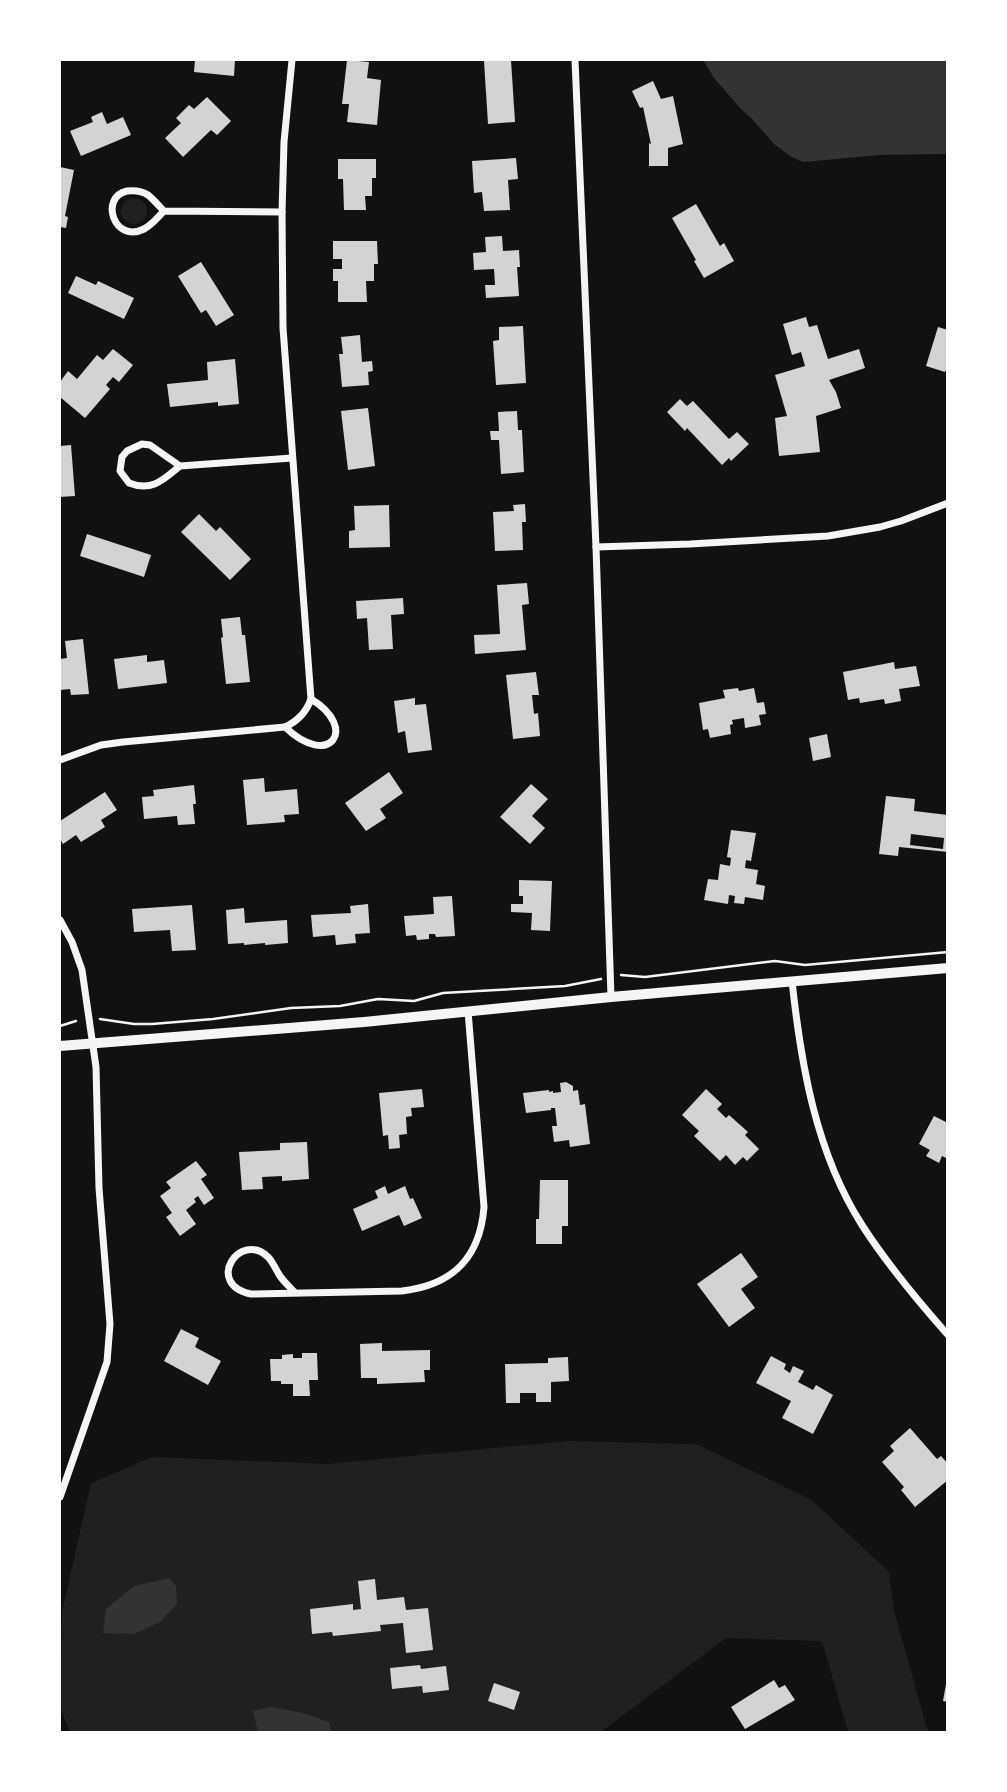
<svg xmlns="http://www.w3.org/2000/svg" width="1007" height="1792" viewBox="0 0 1007 1792" font-family="'Fira Sans Condensed',sans-serif">
<style>
.green{fill:#202020}
.water{fill:#333}
.building{fill:#d3d3d3;fill-rule:evenodd}
.lines{fill:none;stroke-linecap:round;stroke-linejoin:round}
.path{stroke:#f5f5f5;stroke-width:2.5}
.minor{stroke:#f5f5f5;stroke-width:7}
.tertiary{stroke:#f5f5f5;stroke-width:10}
</style>
<rect width="100%" height="100%" fill="#111"/>
<g class="green">
<circle cx="134" cy="211" r="13"/>
<path d="M 568,1441 L 696,1444 L 812,1500 L 889,1572 L 894,1611 L 928,1732 L 848,1732 L 822,1641 L 726,1638 L 601,1732 L 70,1732 L 60,1707 L 62,1612 L 91,1483 L 152,1457 L 327,1464 Z"/>
</g>
<g class="water">
<path d="M 703,60 L 947,60 L 947,154 L 880,155 L 803,162 L 790,156 L 774,144 L 752,119 L 740,108 L 714,78 Z"/>
<path d="M 169,1578 L 176,1586 L 177,1604 L 160,1622 L 134,1634 L 103,1633 L 106,1609 L 134,1586 Z"/>
<path d="M 270,1707 L 303,1713 L 329,1722 L 331,1732 L 258,1732 L 253,1711 Z"/>
</g>
<g class="building">
<path d="M 195,60 L 235,60 L 234,76 L 194,72 Z"/>
<path d="M 347,60 L 369,62 L 367,78 L 381,80 L 377,125 L 347,122 L 349,104 L 342,104 Z"/>
<path d="M 511,60 L 515,122 L 488,124 L 484,61 Z"/>
<path d="M 653,81 L 661,99 L 673,96 L 683,144 L 668,148 L 668,166 L 649,166 L 649,143 L 651,144 L 643,107 L 640,108 L 632,91 Z"/>
<path d="M 207,97 L 231,121 L 217,135 L 211,130 L 183,157 L 165,138 L 181,123 L 176,118 L 189,105 L 194,109 Z"/>
<path d="M 102,112 L 107,124 L 123,117 L 131,135 L 81,156 L 70,131 L 93,122 L 91,117 Z"/>
<path d="M 516,158 L 518,179 L 508,180 L 510,210 L 484,211 L 482,192 L 474,193 L 472,161 Z"/>
<path d="M 338,159 L 376,159 L 376,178 L 372,178 L 372,196 L 365,196 L 366,210 L 344,210 L 343,179 L 338,179 Z"/>
<path d="M 60,167 L 74,170 L 65,216 L 68,217 L 66,228 L 60,227 Z"/>
<path d="M 696,204 L 720,246 L 724,243 L 734,261 L 704,278 L 694,261 L 696,260 L 672,218 Z"/>
<path d="M 502,236 L 503,251 L 519,250 L 520,267 L 517,267 L 519,296 L 486,298 L 485,285 L 495,285 L 494,269 L 474,270 L 473,253 L 486,252 L 485,237 Z"/>
<path d="M 333,241 L 377,241 L 378,264 L 374,264 L 374,281 L 366,281 L 367,302 L 338,302 L 338,281 L 333,281 L 333,269 L 342,269 L 342,259 L 333,259 Z"/>
<path d="M 201,262 L 234,315 L 216,326 L 206,310 L 201,313 L 178,276 Z"/>
<path d="M 76,276 L 96,285 L 98,281 L 134,298 L 124,319 L 68,293 Z"/>
<path d="M 806,317 L 809,327 L 817,325 L 828,359 L 859,349 L 865,368 L 829,380 L 836,392 L 841,408 L 816,416 L 820,452 L 779,456 L 775,418 L 787,416 L 775,375 L 805,366 L 801,352 L 792,355 L 783,324 Z"/>
<path d="M 523,326 L 526,383 L 496,385 L 493,341 L 499,340 L 499,327 Z"/>
<path d="M 938,327 L 948,330 L 948,365 L 945,372 L 926,366 Z"/>
<path d="M 360,335 L 362,362 L 372,361 L 373,371 L 368,372 L 369,385 L 342,387 L 339,354 L 343,354 L 341,337 Z"/>
<path d="M 113,349 L 133,365 L 119,382 L 113,377 L 106,385 L 110,389 L 85,418 L 60,397 L 60,382 L 68,371 L 77,379 L 97,355 L 103,360 Z"/>
<path d="M 235,359 L 239,404 L 218,406 L 218,402 L 170,407 L 167,384 L 208,380 L 207,362 Z"/>
<path d="M 680,399 L 687,406 L 693,401 L 729,439 L 737,432 L 749,444 L 731,461 L 729,458 L 722,465 L 687,428 L 685,431 L 667,412 Z"/>
<path d="M 368,408 L 375,466 L 348,470 L 341,411 Z"/>
<path d="M 517,411 L 518,430 L 522,430 L 524,472 L 501,474 L 499,440 L 491,440 L 490,431 L 499,431 L 498,412 Z"/>
<path d="M 71,445 L 75,496 L 60,497 L 60,446 Z"/>
<path d="M 525,504 L 526,522 L 522,522 L 523,550 L 495,551 L 493,512 L 514,511 L 513,505 Z"/>
<path d="M 389,505 L 390,547 L 349,548 L 349,531 L 355,530 L 354,506 Z"/>
<path d="M 199,514 L 216,531 L 220,527 L 251,559 L 230,580 L 181,532 Z"/>
<path d="M 87,534 L 151,555 L 144,577 L 80,556 Z"/>
<path d="M 527,583 L 529,604 L 522,605 L 526,650 L 475,654 L 474,635 L 500,634 L 497,585 Z"/>
<path d="M 403,598 L 404,614 L 391,615 L 393,649 L 369,650 L 367,618 L 357,619 L 356,601 Z"/>
<path d="M 240,617 L 242,635 L 245,635 L 250,682 L 226,684 L 221,638 L 223,637 L 221,619 Z"/>
<path d="M 83,639 L 89,694 L 71,695 L 70,689 L 60,690 L 60,659 L 67,658 L 65,641 Z"/>
<path d="M 147,655 L 147,662 L 164,660 L 167,683 L 118,689 L 114,659 Z"/>
<path d="M 894,662 L 895,669 L 916,666 L 920,686 L 899,689 L 901,701 L 885,704 L 884,699 L 860,703 L 859,698 L 848,700 L 843,672 Z"/>
<path d="M 536,672 L 539,695 L 532,695 L 534,714 L 538,713 L 540,736 L 513,739 L 506,675 Z"/>
<path d="M 738,688 L 739,691 L 754,688 L 757,703 L 764,702 L 766,714 L 759,715 L 761,725 L 745,728 L 744,718 L 732,720 L 733,724 L 730,725 L 731,734 L 710,738 L 708,729 L 703,730 L 699,703 L 725,698 L 723,690 Z"/>
<path d="M 415,698 L 415,705 L 426,704 L 432,750 L 408,753 L 405,731 L 398,733 L 394,701 Z"/>
<path d="M 827,734 L 831,757 L 813,761 L 809,738 Z"/>
<path d="M 389,772 L 403,793 L 380,809 L 386,818 L 366,831 L 345,803 Z"/>
<path d="M 264,778 L 265,792 L 297,789 L 299,814 L 284,815 L 285,822 L 247,825 L 243,780 Z"/>
<path d="M 531,784 L 548,799 L 532,816 L 545,828 L 530,844 L 500,817 Z"/>
<path d="M 194,785 L 196,804 L 193,804 L 195,824 L 178,825 L 177,816 L 144,819 L 142,797 L 154,796 L 153,790 Z"/>
<path d="M 105,792 L 117,810 L 101,820 L 105,827 L 81,842 L 76,835 L 63,844 L 60,839 L 60,821 Z"/>
<path d="M 886,796 L 915,799 L 914,811 L 948,815 L 948,852 L 899,847 L 898,856 L 879,854 ZM 911,834 L 944,838 L 943,849 L 910,845 Z"/>
<path d="M 731,830 L 756,833 L 751,861 L 746,860 L 745,868 L 758,870 L 756,884 L 765,886 L 763,900 L 745,897 L 744,904 L 734,903 L 735,896 L 729,895 L 728,904 L 704,900 L 708,879 L 718,880 L 720,864 L 730,866 L 731,858 L 727,857 Z"/>
<path d="M 519,880 L 552,881 L 550,931 L 531,930 L 532,913 L 511,912 L 511,904 L 523,904 L 523,896 L 519,896 Z"/>
<path d="M 452,896 L 455,936 L 436,937 L 435,934 L 429,934 L 429,939 L 417,940 L 416,935 L 406,936 L 404,916 L 434,914 L 433,897 Z"/>
<path d="M 368,904 L 370,933 L 355,934 L 356,943 L 336,945 L 335,935 L 313,937 L 311,915 L 351,913 L 350,906 Z"/>
<path d="M 192,905 L 196,950 L 172,951 L 170,930 L 134,932 L 132,909 Z"/>
<path d="M 244,908 L 245,923 L 287,920 L 288,943 L 265,945 L 265,943 L 244,945 L 244,943 L 228,944 L 226,910 Z"/>
<path d="M 566,1082 L 573,1086 L 573,1091 L 578,1090 L 580,1105 L 585,1104 L 590,1144 L 570,1147 L 569,1140 L 554,1142 L 552,1126 L 557,1126 L 555,1108 L 551,1108 L 551,1110 L 526,1113 L 523,1093 L 549,1090 L 549,1092 L 553,1091 L 553,1093 L 561,1092 L 560,1083 Z"/>
<path d="M 422,1089 L 424,1107 L 411,1108 L 412,1116 L 406,1117 L 407,1134 L 399,1135 L 400,1148 L 389,1149 L 388,1135 L 383,1136 L 379,1093 Z"/>
<path d="M 706,1089 L 722,1104 L 717,1109 L 726,1118 L 729,1115 L 748,1132 L 745,1135 L 759,1149 L 747,1161 L 743,1157 L 735,1165 L 726,1155 L 720,1161 L 694,1136 L 699,1131 L 682,1115 Z"/>
<path d="M 934,1116 L 948,1123 L 948,1159 L 942,1156 L 939,1163 L 926,1156 L 930,1150 L 919,1144 Z"/>
<path d="M 307,1142 L 309,1179 L 282,1181 L 282,1176 L 262,1177 L 263,1189 L 242,1190 L 239,1152 L 280,1150 L 280,1143 Z"/>
<path d="M 196,1161 L 207,1175 L 201,1179 L 214,1198 L 204,1205 L 198,1196 L 194,1199 L 196,1202 L 186,1210 L 196,1224 L 180,1236 L 166,1217 L 172,1213 L 160,1196 L 171,1188 L 166,1182 Z"/>
<path d="M 540,1180 L 568,1180 L 568,1226 L 562,1226 L 562,1244 L 536,1244 L 536,1219 L 539,1219 Z"/>
<path d="M 385,1186 L 388,1194 L 405,1186 L 410,1199 L 413,1198 L 422,1218 L 404,1226 L 399,1215 L 362,1231 L 353,1209 L 378,1198 L 375,1191 Z"/>
<path d="M 741,1253 L 758,1277 L 741,1289 L 755,1308 L 729,1327 L 697,1284 Z"/>
<path d="M 181,1329 L 199,1338 L 195,1347 L 221,1361 L 208,1385 L 164,1361 Z"/>
<path d="M 382,1343 L 382,1351 L 430,1350 L 430,1370 L 424,1370 L 425,1382 L 377,1384 L 377,1378 L 361,1378 L 360,1344 Z"/>
<path d="M 302,1353 L 317,1353 L 318,1380 L 309,1380 L 310,1396 L 293,1396 L 293,1384 L 281,1384 L 281,1381 L 271,1381 L 270,1359 L 282,1359 L 282,1355 L 293,1354 L 293,1358 L 302,1358 Z"/>
<path d="M 771,1356 L 786,1364 L 784,1369 L 790,1373 L 793,1366 L 804,1371 L 798,1382 L 813,1390 L 816,1385 L 833,1395 L 813,1434 L 782,1418 L 791,1401 L 756,1383 Z"/>
<path d="M 568,1357 L 569,1381 L 551,1382 L 551,1402 L 536,1402 L 536,1393 L 520,1393 L 520,1403 L 506,1403 L 505,1364 L 548,1363 L 548,1358 Z"/>
<path d="M 910,1428 L 937,1459 L 941,1456 L 948,1464 L 948,1480 L 915,1507 L 901,1490 L 904,1487 L 882,1462 L 894,1451 L 890,1446 Z"/>
<path d="M 375,1579 L 377,1600 L 404,1597 L 406,1610 L 428,1608 L 433,1650 L 406,1653 L 403,1623 L 380,1625 L 381,1631 L 333,1636 L 332,1632 L 312,1634 L 310,1609 L 353,1604 L 353,1610 L 361,1609 L 358,1581 Z"/>
<path d="M 420,1665 L 421,1669 L 446,1666 L 449,1690 L 423,1693 L 422,1686 L 392,1689 L 390,1668 Z"/>
<path d="M 774,1680 L 779,1688 L 785,1685 L 795,1700 L 745,1729 L 731,1707 Z"/>
<path d="M 494,1683 L 520,1692 L 514,1710 L 488,1701 Z"/>
<path d="M 946,1684 L 948,1684 L 948,1702 L 943,1701 Z"/>
</g>
<g class="lines">
<g class="path">
<path d="M 621,975 L 645,977 L 775,961 L 805,965 L 948,952"/>
<path d="M 100,1019 L 134,1024 L 152,1024 L 213,1019 L 291,1008 L 340,1006 L 378,999 L 414,1001 L 443,993 L 565,986 L 601,979"/>
<path d="M 60,1026 L 76,1021"/>
</g>
<g class="minor">
<path d="M 575,60 L 596,547 L 611,997"/>
<path d="M 164,211 C 158,217 152,225 144,229 C 114,244 99,197 127,191 C 135,190 142,191 148,195 C 154,200 159,206 164,211 L 282,212"/>
<path d="M 180,466 C 163,480 152,492 129,483 L 120,471 L 122,457 L 127,451 L 142,444 L 150,445 L 180,466 L 292,458"/>
<path d="M 596,547 L 690,544 L 828,536 L 880,527 L 901,521 L 948,503"/>
<path d="M 285,727 C 330,770 359,728 311,699"/>
<path d="M 60,760 L 101,745 L 123,742 L 285,727 C 298,721 306,713 311,699 L 283,328 L 282,212 L 284,142 L 292,60"/>
<path d="M 60,920 L 72,942 L 82,970 L 96,1067 L 99,1188 L 110,1324 L 107,1362 L 60,1497"/>
<path d="M 792,981 C 801,1065 816,1153 862,1225 C 887,1264 917,1300 948,1335"/>
<path d="M 295,1293 C 290,1287 284,1282 280,1276 C 276,1270 273,1262 268,1257 C 240,1230 204,1284 251,1294 L 402,1291 C 453,1285 480,1258 484,1207 L 468,1011"/>
</g>
<path class="tertiary" d="M 60,1046 L 364,1022 L 611,997 L 948,968"/>
</g>
<rect width="1007" height="1792" fill="none" stroke="#ffffff" stroke-width="122"/>
</svg>
